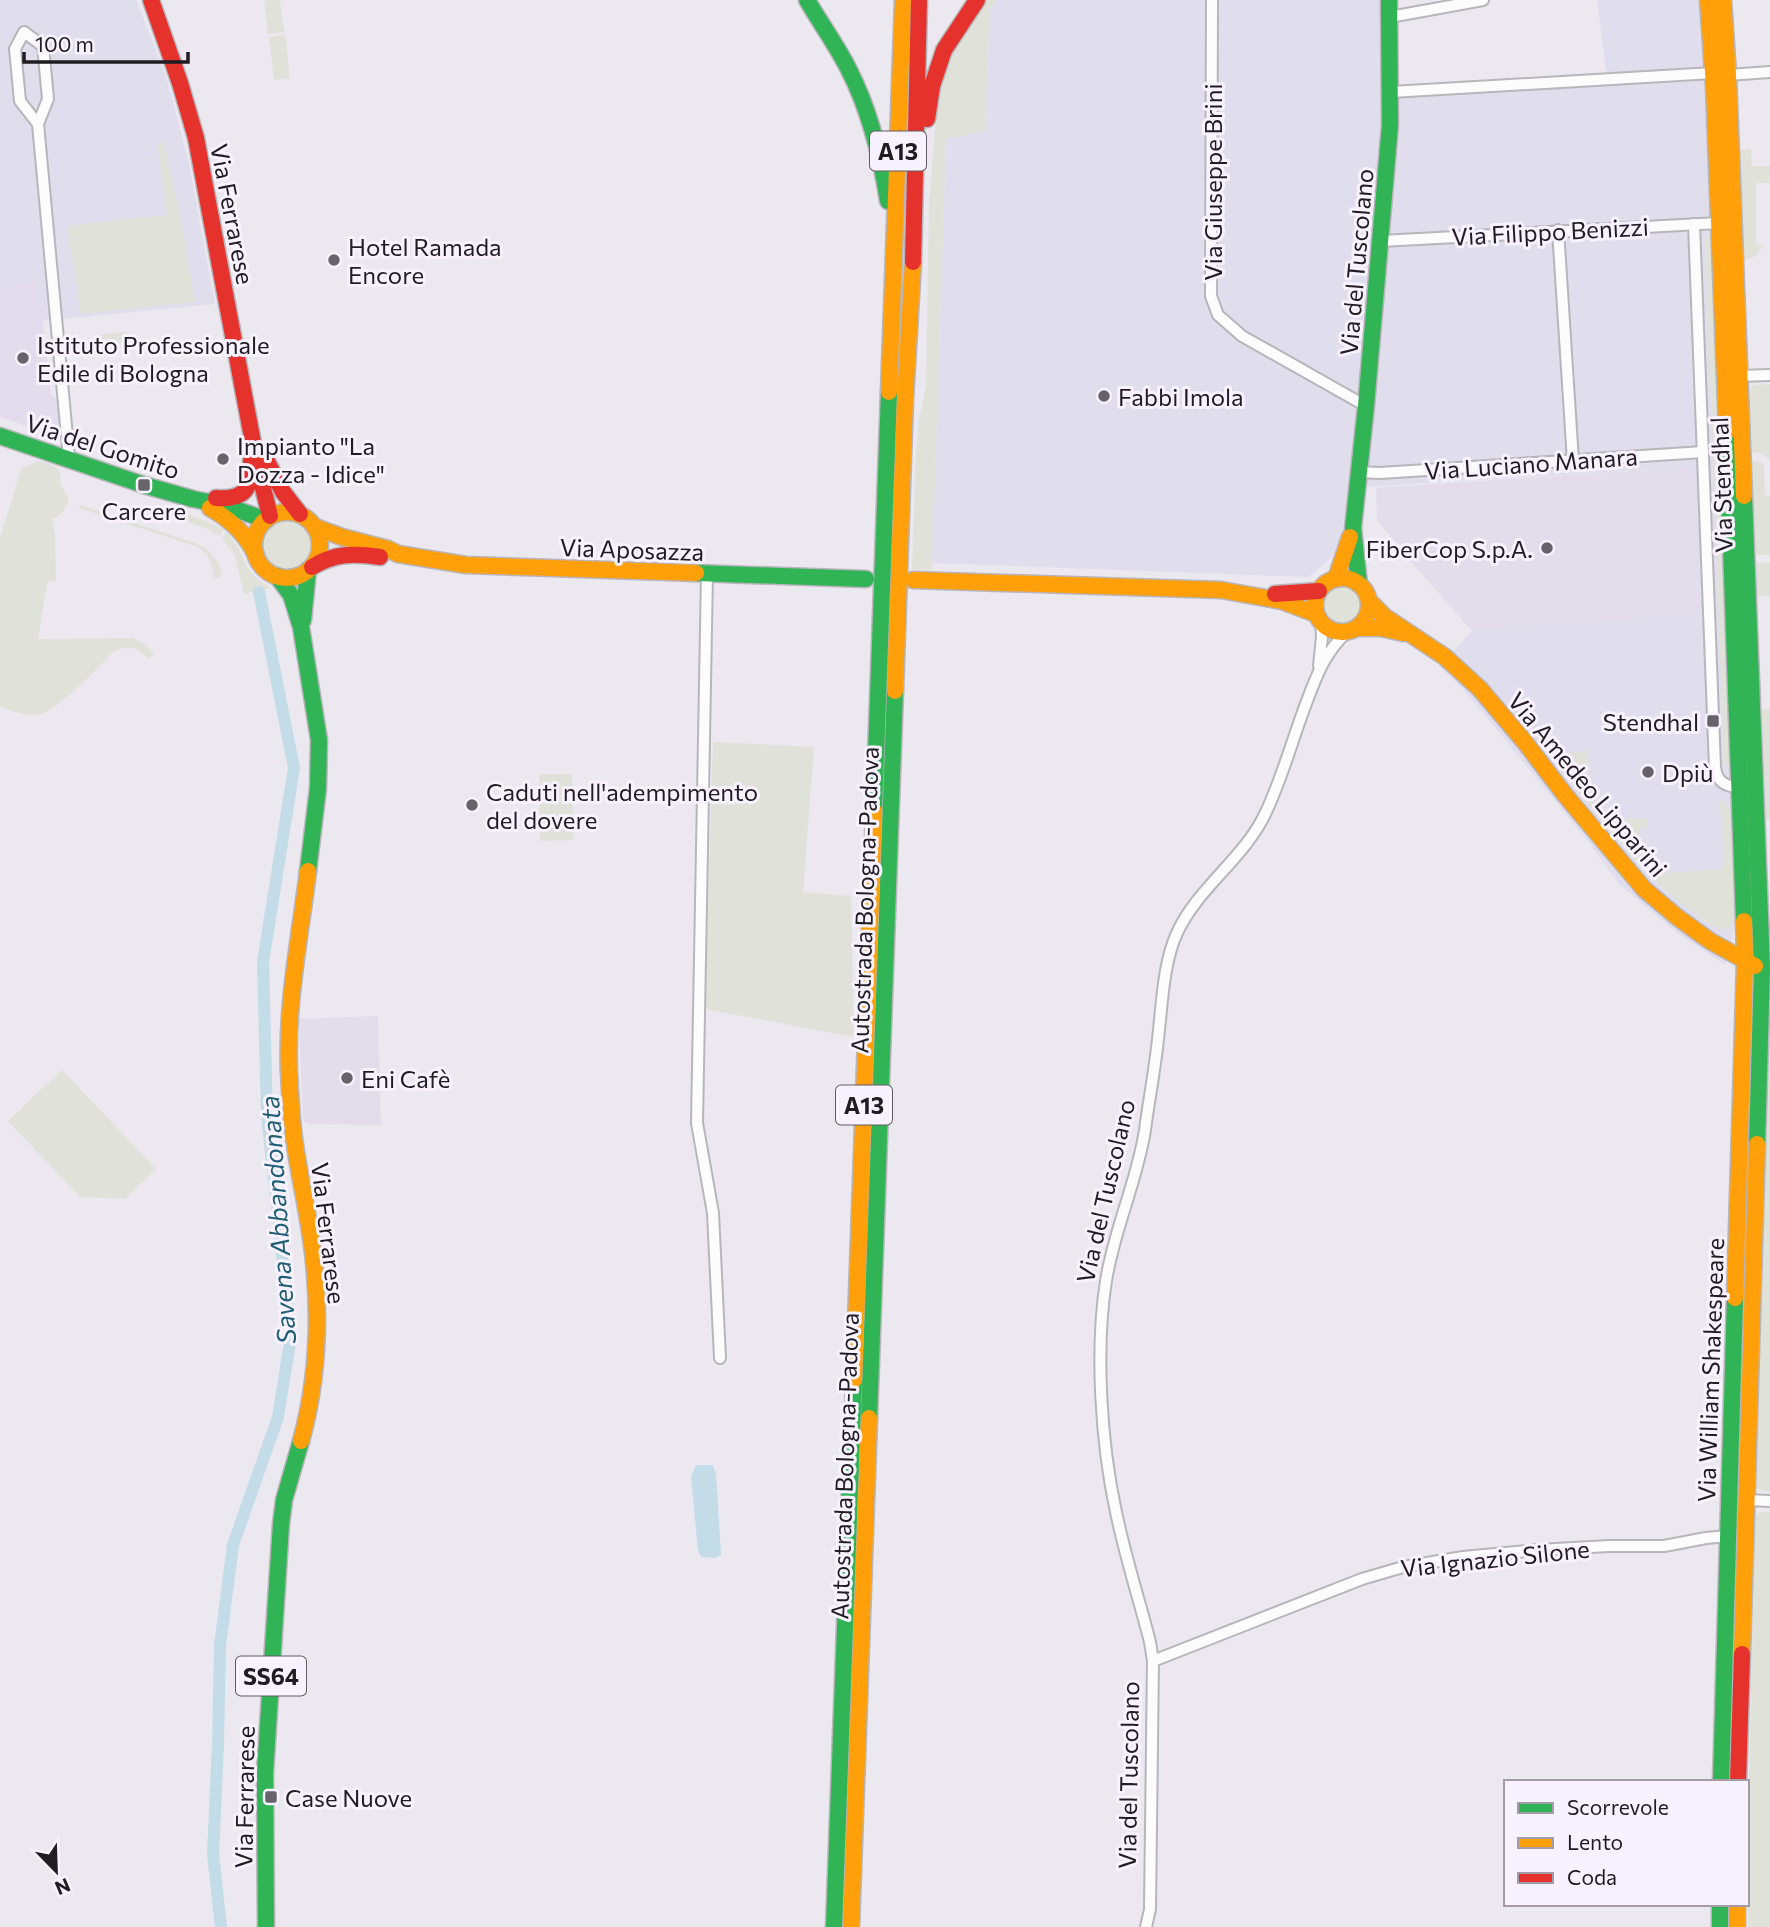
<svg xmlns="http://www.w3.org/2000/svg" width="1770" height="1927" viewBox="0 0 1770 1927" font-family="Commissioner,sans-serif">
<style>
.commercial{fill:#e3dceb}
.industrial{fill:#e0dded}
.built{fill:#e3dcec}
.green{fill:#e0e1d9}
.water{fill:#c4dbe8}
.lines{fill:none;stroke-linecap:round;stroke-linejoin:round}
.canal{stroke:#c4dbe8;stroke-width:12}
.street-casing{stroke:#b8b5bb;stroke-width:14}
.fast-casing{stroke:#b8b5bb;stroke-width:19}
.slow-casing{stroke:#b8b5bb;stroke-width:19}
.jam-casing{stroke:#b8b5bb;stroke-width:19}
.street{stroke:#fcfcfd;stroke-width:10}
.fast{stroke:#30b455;stroke-width:16}
.slow{stroke:#ff9f0a;stroke-width:16}
.jam{stroke:#e5322d;stroke-width:16}
.poi-dot{fill:#66636a;stroke:#f8f2ff;stroke-width:2.5}
.labels{text-anchor:middle;dominant-baseline:central;stroke-width:6;stroke-linejoin:round;paint-order:stroke}
.shield{fill:#f8f2ff;stroke:#605c64;stroke-width:2}
.shield-label{font-size:23px;font-weight:bold;fill:#1f1c22}
.street-label{font-size:24px;fill:#1f1c22;stroke:#f8f2ff}
.poi-label{font-size:24px;fill:#1f1c22;stroke:#f8f2ff;text-anchor:start}
.water-label{font-size:26px;font-style:italic;fill:#1f5e74;stroke:#f8f2ff}
</style>
<rect width="100%" height="100%" fill="#ebe8f0"/>
<g class="commercial">
<path d="M 1691,467 L 1698,614 L 1695,617 L 1472,631 L 1413,564 L 1377,520 L 1376,488 Z"/>
<path d="M 378,1016 L 381,1125 L 310,1124 L 303,1121 L 299,1019 Z"/>
</g>
<g class="industrial">
<path d="M 0,0 L 136,0 L 163,68 L 174,105 L 189,164 L 215,304 L 42,321 L 38,282 L 0,285 Z"/>
<path d="M 998,0 L 1392,0 L 1394,92 L 1607,77 L 1597,0 L 1700,0 L 1712,234 L 1737,918 L 1725,965 L 1676,932 L 1619,884 L 1590,844 L 1503,737 L 1462,688 L 1439,666 L 1472,631 L 1696,616 L 1698,613 L 1690,467 L 1349,488 L 1339,551 L 1309,577 L 932,563 L 946,139 L 985,130 L 990,9 Z"/>
</g>
<path class="built" d="M 38,282 L 51,395 L 60,401 L 61,410 L 58,426 L 53,431 L 44,432 L 0,417 L 0,285 Z"/>
<g class="green">
<path d="M 264,0 L 280,0 L 284,32 L 268,34 Z"/>
<path d="M 986,0 L 998,0 L 990,9 L 985,131 L 946,139 L 932,570 L 912,569 L 916,454 L 919,419 L 926,388 L 929,205 L 938,93 L 945,64 Z"/>
<path d="M 285,35 L 290,78 L 274,80 L 269,37 Z"/>
<path d="M 157,143 L 163,143 L 181,217 L 195,302 L 81,314 L 67,226 L 167,215 Z"/>
<path d="M 1751,149 L 1752,166 L 1770,166 L 1770,183 L 1756,183 L 1756,244 L 1763,245 L 1756,256 L 1746,260 L 1744,260 L 1740,150 Z"/>
<path d="M 1711,233 L 1730,767 L 1728,767 L 1724,762 L 1705,238 L 1705,235 Z"/>
<path d="M 125,332 L 129,333 L 130,342 L 97,346 L 96,335 Z"/>
<path d="M 1770,384 L 1770,459 L 1769,459 L 1759,453 L 1752,452 L 1750,390 L 1754,385 Z"/>
<path d="M 37,461 C 49,463 64,466 60,483 L 69,501 L 61,514 L 52,519 L 55,533 L 56,580 L 47,582 L 38,639 L 133,638 L 145,644 L 154,654 L 149,659 C 137,648 127,643 112,653 C 97,668 57,712 37,715 C 26,717 11,710 0,707 L 0,539 L 21,469 Z"/>
<path d="M 1752,461 L 1758,461 L 1764,466 L 1765,495 L 1770,496 L 1770,555 L 1756,555 Z"/>
<path d="M 80,505 L 198,544 C 211,551 219,560 222,574 L 219,578 L 214,579 C 212,565 211,556 198,547 L 79,508 Z"/>
<path d="M 181,511 L 224,529 L 219,536 L 208,529 L 161,513 Z"/>
<circle cx="287" cy="544" r="25"/>
<path d="M 227,532 C 248,555 238,569 271,588 L 244,594 L 235,556 L 222,538 Z"/>
<path d="M 1770,562 L 1770,596 L 1757,597 L 1756,563 Z"/>
<circle cx="1342" cy="604" r="19"/>
<path d="M 1770,709 L 1770,818 L 1768,821 L 1766,820 L 1762,710 Z"/>
<path d="M 713,742 L 814,747 L 803,892 L 851,896 L 854,1037 L 705,1009 Z"/>
<path d="M 1587,751 L 1590,793 L 1611,820 L 1647,818 L 1648,827 L 1640,828 L 1642,860 L 1650,860 L 1651,866 L 1654,866 L 1655,874 L 1724,869 L 1720,800 L 1730,808 L 1735,917 L 1731,927 L 1723,930 C 1714,928 1707,922 1700,917 C 1639,876 1596,813 1551,757 L 1559,754 Z"/>
<path d="M 539,774 L 572,774 L 573,840 L 540,841 Z"/>
<path d="M 1770,1016 L 1770,1492 L 1757,1489 L 1755,1482 Z"/>
<path d="M 62,1070 L 156,1169 L 125,1199 L 80,1197 L 8,1121 Z"/>
<path d="M 1759,1512 L 1770,1512 L 1770,1927 L 1748,1927 L 1748,1832 L 1755,1518 Z"/>
</g>
<path class="water" d="M 696,1465 L 713,1465 L 716,1474 L 721,1555 L 715,1558 L 701,1557 L 698,1550 L 691,1477 Z"/>
<g class="lines">
<path class="canal" d="M 221,1927 L 213,1854 L 218,1744 L 220,1646 L 233,1545 L 278,1417 L 291,1336 L 267,1116 L 263,962 L 294,768 L 259,592"/>
<g class="street-casing">
<g id="street">
<path d="M 1212,0 L 1211,296 L 1218,315 L 1242,336 L 1366,406"/>
<path d="M 1390,17 L 1483,0"/>
<path d="M 1728,75 L 1770,72"/>
<path d="M 1391,92 L 1713,73"/>
<path d="M 38,124 L 20,101 L 15,49 L 24,32 L 43,46 L 48,99 L 38,124 L 69,458"/>
<path d="M 1694,224 L 1715,767 C 1717,783 1726,786 1740,788"/>
<path d="M 1558,230 L 1573,461"/>
<path d="M 1381,241 L 1719,223"/>
<path d="M 1739,376 L 1770,375"/>
<path d="M 1359,472 L 1380,473 L 1703,452"/>
<path d="M 707,574 L 697,1123 L 713,1213 L 720,1358"/>
<path d="M 1319,666 L 1322,637 L 1321,622"/>
<path d="M 1745,1500 L 1770,1501"/>
<path d="M 1153,1661 L 1362,1579 L 1403,1567 L 1463,1557 L 1538,1550 L 1609,1546 L 1664,1546 L 1706,1538 L 1728,1536"/>
<path d="M 1146,1927 L 1150,1909 L 1153,1661 L 1150,1642 C 1139,1599 1125,1556 1116,1512 C 1101,1443 1095,1350 1106,1281 C 1114,1229 1137,1182 1145,1130 C 1149,1099 1155,1069 1158,1039 C 1162,1006 1163,963 1177,933 C 1198,887 1245,858 1266,812 C 1283,776 1293,737 1307,701 C 1317,674 1326,651 1347,632"/>
</g>
</g>
<g class="fast-casing">
<g id="fast">
<path d="M 807,0 C 821,24 837,46 849,70 C 870,111 881,156 888,201"/>
<path d="M 1727,431 L 1744,921"/>
<path d="M 0,436 L 144,485 L 193,499 L 224,505 L 266,520"/>
<path d="M 1744,496 L 1762,969 L 1757,1144"/>
<path d="M 696,573 L 866,579"/>
<path d="M 277,576 L 291,595 L 301,627 L 319,740 L 318,788 L 308,871"/>
<path d="M 1359,584 L 1353,528 L 1366,406 L 1390,125 L 1389,0"/>
<path d="M 303,620 L 308,570"/>
<path d="M 874,811 L 889,392"/>
<path d="M 869,1418 L 895,691"/>
<path d="M 1721,1782 L 1735,1298"/>
<path d="M 1720,1904 L 1720,1927"/>
<path d="M 266,1927 L 265,1773 L 281,1524 L 284,1500 L 301,1441"/>
<path d="M 834,1927 L 854,1380"/>
</g>
</g>
<g class="slow-casing">
<g id="slow">
<path d="M 1708,0 L 1714,87 L 1727,431"/>
<path d="M 1723,0 L 1728,75 L 1744,496"/>
<path d="M 889,392 L 903,0"/>
<path d="M 210,508 C 231,520 245,533 256,555"/>
<circle cx="287" cy="545" r="33"/>
<path d="M 315,527 L 342,537 L 388,549 L 398,554 L 466,565 L 696,573"/>
<circle cx="1342" cy="605" r="27"/>
<path d="M 1336,579 L 1350,537"/>
<path d="M 913,580 L 1221,590 L 1282,601 L 1316,614"/>
<path d="M 1369,601 L 1385,617 L 1445,657 L 1480,689 L 1524,741 L 1565,795 L 1644,889 L 1677,917 L 1710,941 L 1755,966"/>
<path d="M 1357,628 L 1381,628 L 1403,633"/>
<path d="M 895,691 L 905,399 L 913,262"/>
<path d="M 1735,1298 L 1745,961 L 1744,921"/>
<path d="M 854,1380 L 874,811"/>
<path d="M 301,1441 C 317,1383 320,1321 314,1262 C 310,1218 298,1174 293,1130 C 291,1111 290,1091 289,1072 C 286,1005 300,937 308,871"/>
<path d="M 1742,1654 L 1757,1144"/>
<path d="M 1737,1904 L 1737,1927"/>
<path d="M 851,1927 L 869,1418"/>
</g>
</g>
<g class="jam-casing">
<g id="jam">
<path d="M 151,0 L 180,83 L 196,138 L 257,464 L 270,516"/>
<path d="M 927,119 L 932,86 L 944,50 L 977,0"/>
<path d="M 913,262 L 919,0"/>
<path d="M 262,452 L 283,492 L 300,514"/>
<path d="M 216,498 C 246,500 252,488 251,460"/>
<path d="M 312,567 C 335,553 354,553 380,557"/>
<path d="M 1275,594 L 1319,591"/>
<path d="M 1738,1782 L 1742,1654"/>
</g>
</g>
<use href="#street" class="street"/>
<use href="#fast" class="fast"/>
<use href="#slow" class="slow"/>
<use href="#jam" class="jam"/>
</g>
<g class="poi-dot">
<circle cx="334" cy="260" r="7"/>
<circle cx="23" cy="358" r="7"/>
<circle cx="1104" cy="396" r="7"/>
<circle cx="223" cy="459" r="7"/>
<rect x="137" y="478" width="14" height="14" rx="3.5"/>
<circle cx="1547" cy="548" r="7"/>
<rect x="1706" y="714" width="14" height="14" rx="3.5"/>
<circle cx="1648" cy="772" r="7"/>
<circle cx="472" cy="805" r="7"/>
<circle cx="347" cy="1078" r="7"/>
<rect x="264" y="1790" width="14" height="14" rx="3.5"/>
</g>
<g class="labels">
<g class="shield">
<rect x="870" y="131.5" width="56" height="39" rx="5"/>
<rect x="836" y="1085.5" width="56" height="39" rx="5"/>
<rect x="236" y="1656.5" width="70" height="39" rx="5"/>
</g>
<g class="shield-label">
<text x="898" y="151">A13</text>
<text x="864" y="1105">A13</text>
<text x="271" y="1676">SS64</text>
</g>
<g class="street-label">
<text transform="translate(1212 182) rotate(-90)">Via Giuseppe Brini</text>
<text transform="translate(233 214) rotate(79)">Via Ferrarese</text>
<text transform="translate(1550 231) rotate(-3)">Via Filippo Benizzi</text>
<text transform="translate(1356 262) rotate(-85)">Via del Tuscolano</text>
<text transform="translate(103 446) rotate(18)">Via del Gomito</text>
<text transform="translate(1531 463) rotate(-4)">Via Luciano Manara</text>
<text transform="translate(1721 485) rotate(-92)">Via Stendhal</text>
<text transform="translate(632 549) rotate(2)">Via Aposazza</text>
<text transform="translate(1588 784) rotate(50)">Via Amedeo Lipparini</text>
<text transform="translate(864 900) rotate(-88)">Autostrada Bologna-Padova</text>
<text transform="translate(1105 1191) rotate(-77)">Via del Tuscolano</text>
<text transform="translate(329 1233) rotate(83)">Via Ferrarese</text>
<text transform="translate(1710 1370) rotate(-88)">Via William Shakespeare</text>
<text transform="translate(844 1466) rotate(-88)">Autostrada Bologna-Padova</text>
<text transform="translate(1495 1558) rotate(-6)">Via Ignazio Silone</text>
<text transform="translate(1128 1775) rotate(-89)">Via del Tuscolano</text>
<text transform="translate(244 1797) rotate(-89)">Via Ferrarese</text>
</g>
<g class="poi-label">
<text x="348" y="246">Hotel Ramada<tspan x="348" dy="28">Encore</tspan></text>
<text x="37" y="344">Istituto Professionale<tspan x="37" dy="28">Edile di Bologna</tspan></text>
<text x="1118" y="396">Fabbi Imola</text>
<text x="237" y="445">Impianto "La<tspan x="237" dy="28">Dozza - Idice"</tspan></text>
<text x="144" y="510" text-anchor="middle">Carcere</text>
<text x="1533" y="548" text-anchor="end">FiberCop S.p.A.</text>
<text x="1699" y="721" text-anchor="end">Stendhal</text>
<text x="1662" y="772">Dpiù</text>
<text x="486" y="791">Caduti nell'adempimento<tspan x="486" dy="28">del dovere</tspan></text>
<text x="361" y="1078">Eni Cafè</text>
<text x="285" y="1797">Case Nuove</text>
</g>
<g class="water-label">
<text transform="translate(277 1220) rotate(-94)">Savena Abbandonata</text>
</g>
</g>
<rect x="1504" y="1780" width="245" height="126" fill="#f8f2ff" stroke="#a19ca7" stroke-width="2"/>
<rect x="1518" y="1803" width="35" height="10" fill="#30b455" stroke="#a19ca7" stroke-width="2"/>
<text x="1567" y="1815" font-size="21" fill="#1f1c22">Scorrevole</text>
<rect x="1518" y="1838" width="35" height="10" fill="#ff9f0a" stroke="#a19ca7" stroke-width="2"/>
<text x="1567" y="1850" font-size="21" fill="#1f1c22">Lento</text>
<rect x="1518" y="1873" width="35" height="10" fill="#e5322d" stroke="#a19ca7" stroke-width="2"/>
<text x="1567" y="1885" font-size="21" fill="#1f1c22">Coda</text>
<g transform="translate(56 1871) rotate(157)" stroke="#f8f2ff" stroke-width="5" paint-order="stroke">
<path d="M0-5L12 26L0 18L-12 26Z" fill="#1f1c22"/>
<text y="-10" font-size="19" font-weight="bold" text-anchor="middle" fill="#1f1c22">N</text>
</g>
<path d="M24 52v10h164v-10" fill="none" stroke="#1f1c22" stroke-width="3.5"/>
<text x="35" y="52" font-size="21" fill="#1f1c22" stroke="#f8f2ff" stroke-width="5" paint-order="stroke">100 m</text>
</svg>
